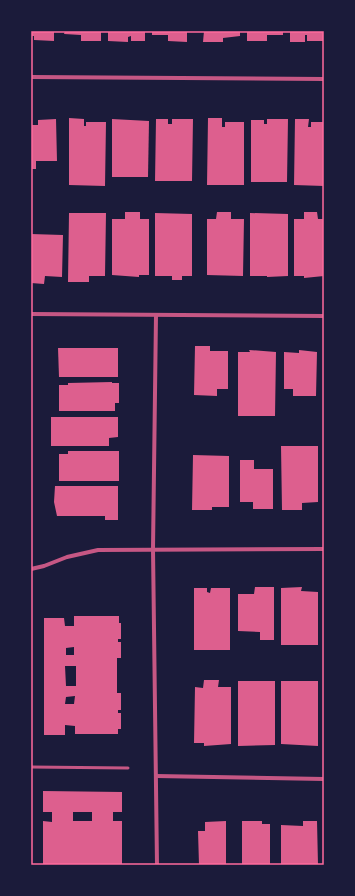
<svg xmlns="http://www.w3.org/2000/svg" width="355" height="896" viewBox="0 0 355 896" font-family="Helvetica,sans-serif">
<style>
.building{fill:#dd5f8e;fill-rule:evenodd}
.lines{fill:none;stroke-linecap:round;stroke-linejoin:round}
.service{stroke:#c65784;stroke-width:3}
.minor{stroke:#c65784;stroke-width:4}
.neatline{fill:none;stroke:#ff6b9d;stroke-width:1.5}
</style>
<rect width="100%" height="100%" fill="#1b1b3a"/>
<g class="building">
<path d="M 31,31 L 54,31 L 54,41 L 34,40 L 34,36 L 31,36 Z"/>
<path d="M 65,31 L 101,31 L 101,41 L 81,41 L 81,35 L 64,34 Z"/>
<path d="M 108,31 L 145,31 L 145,41 L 131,41 L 131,36 L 128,37 L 128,42 L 108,41 Z"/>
<path d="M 152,31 L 187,31 L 187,42 L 168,41 L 168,35 L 152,35 Z"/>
<path d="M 204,31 L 240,31 L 240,36 L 223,38 L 223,42 L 203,42 Z"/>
<path d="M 247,31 L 283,31 L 283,35 L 267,35 L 267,41 L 247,41 Z"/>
<path d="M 290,31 L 324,31 L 324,41 L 307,41 L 307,35 L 305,35 L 305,42 L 290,42 Z"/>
<path d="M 69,118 L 84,119 L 84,126 L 86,126 L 86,122 L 106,122 L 105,186 L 69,185 Z"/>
<path d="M 208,118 L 222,118 L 222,127 L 225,127 L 225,122 L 244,122 L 244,185 L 207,185 Z"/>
<path d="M 56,119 L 57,161 L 36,161 L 36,169 L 31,169 L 31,125 L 38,125 L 38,120 Z"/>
<path d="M 112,119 L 149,121 L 148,177 L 112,177 Z"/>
<path d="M 156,119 L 168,119 L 168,124 L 172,124 L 172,119 L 193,119 L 192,181 L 155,181 Z"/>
<path d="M 267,119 L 288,119 L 287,182 L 251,182 L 251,120 L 264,120 L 264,124 L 267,124 Z"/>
<path d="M 295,119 L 309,119 L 308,127 L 311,127 L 311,122 L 324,122 L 324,186 L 294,185 Z"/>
<path d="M 125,212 L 140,212 L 140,219 L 149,219 L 149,275 L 139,275 L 139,277 L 112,275 L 112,219 L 125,219 Z"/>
<path d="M 217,212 L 231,212 L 231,219 L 244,219 L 243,276 L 207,275 L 207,219 L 216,219 Z"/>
<path d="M 304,212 L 317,212 L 318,219 L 324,219 L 324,276 L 304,278 L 304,276 L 294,276 L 294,219 L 304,219 Z"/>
<path d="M 69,213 L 106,213 L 105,276 L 89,276 L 89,282 L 68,282 Z"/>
<path d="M 155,213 L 192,214 L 192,276 L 182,276 L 182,280 L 172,280 L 172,276 L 155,276 Z"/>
<path d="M 250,213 L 288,214 L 288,276 L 267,277 L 267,276 L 250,276 Z"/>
<path d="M 31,234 L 63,235 L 62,277 L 45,276 L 44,284 L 31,283 Z"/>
<path d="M 195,346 L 210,346 L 210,351 L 228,351 L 228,389 L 217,389 L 217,396 L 194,395 Z"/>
<path d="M 58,348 L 118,348 L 118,377 L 59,377 Z"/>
<path d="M 249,350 L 276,352 L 275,416 L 238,416 L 238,352 L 250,352 Z"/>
<path d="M 299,350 L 317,352 L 316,396 L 293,396 L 293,389 L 284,389 L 284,352 L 299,353 Z"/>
<path d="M 112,382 L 112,383 L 119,383 L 119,403 L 115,403 L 115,411 L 59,411 L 59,385 L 68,385 L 68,383 Z"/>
<path d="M 51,417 L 118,417 L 118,437 L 109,438 L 109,446 L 51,446 Z"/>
<path d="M 281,446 L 318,446 L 318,502 L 302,503 L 302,510 L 282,510 Z"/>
<path d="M 68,451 L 119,451 L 119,481 L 59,481 L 59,454 L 68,454 Z"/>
<path d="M 193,455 L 229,456 L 229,507 L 212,507 L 212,510 L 192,510 Z"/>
<path d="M 240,460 L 254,460 L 254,469 L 273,469 L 273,509 L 253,509 L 253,502 L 240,502 Z"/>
<path d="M 55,486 L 118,486 L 118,520 L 105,520 L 105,516 L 57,516 L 54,502 Z"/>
<path d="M 255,587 L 274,587 L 274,640 L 260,640 L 260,632 L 238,631 L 238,594 L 254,594 Z"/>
<path d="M 302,587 L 301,591 L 318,592 L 318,645 L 281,645 L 281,588 Z"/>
<path d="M 194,588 L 207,588 L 207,592 L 210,593 L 211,588 L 230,588 L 230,650 L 194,650 Z"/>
<path d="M 74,616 L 119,616 L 119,623 L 121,623 L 121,639 L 118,639 L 118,642 L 121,642 L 121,658 L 117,658 L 117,693 L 121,693 L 121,710 L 118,710 L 118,713 L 121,713 L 121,729 L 118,729 L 118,734 L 75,734 L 75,726 L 65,725 L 65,735 L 44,735 L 44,618 L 64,618 L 65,626 L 74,626 ZM 74,647 L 74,655 L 66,655 L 66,648 ZM 65,666 L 76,666 L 76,686 L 66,686 ZM 75,696 L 74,704 L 65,704 L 66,697 Z"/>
<path d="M 204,680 L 219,680 L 218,687 L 231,687 L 231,744 L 204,746 L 204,743 L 194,743 L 195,687 L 203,688 Z"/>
<path d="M 238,681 L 275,681 L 275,745 L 238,746 Z"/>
<path d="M 281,681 L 318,681 L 318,746 L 281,744 Z"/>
<path d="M 43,791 L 122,792 L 122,812 L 113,812 L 113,821 L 122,821 L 122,865 L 43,865 L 43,821 L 52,822 L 52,812 L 43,812 ZM 73,812 L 92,812 L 92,821 L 73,821 Z"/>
<path d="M 226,821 L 226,865 L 199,865 L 198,831 L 205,831 L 205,822 Z"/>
<path d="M 242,821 L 262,821 L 262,824 L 270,824 L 270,865 L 242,865 Z"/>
<path d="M 303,821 L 317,821 L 318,865 L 281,865 L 281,825 L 303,826 Z"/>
</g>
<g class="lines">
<path class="service" d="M 31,767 L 128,768"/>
<g class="minor">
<path d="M 31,77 L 324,79"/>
<path d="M 31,314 L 324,316"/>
<path d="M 156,315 L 153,549 L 157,865"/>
<path d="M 31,569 L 44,566 L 67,557 L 98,550 L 324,549"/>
<path d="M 156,776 L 324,779"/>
</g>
</g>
<rect width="355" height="896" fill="none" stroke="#1b1b3a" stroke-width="64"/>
<rect x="32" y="32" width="291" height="832" class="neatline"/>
</svg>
